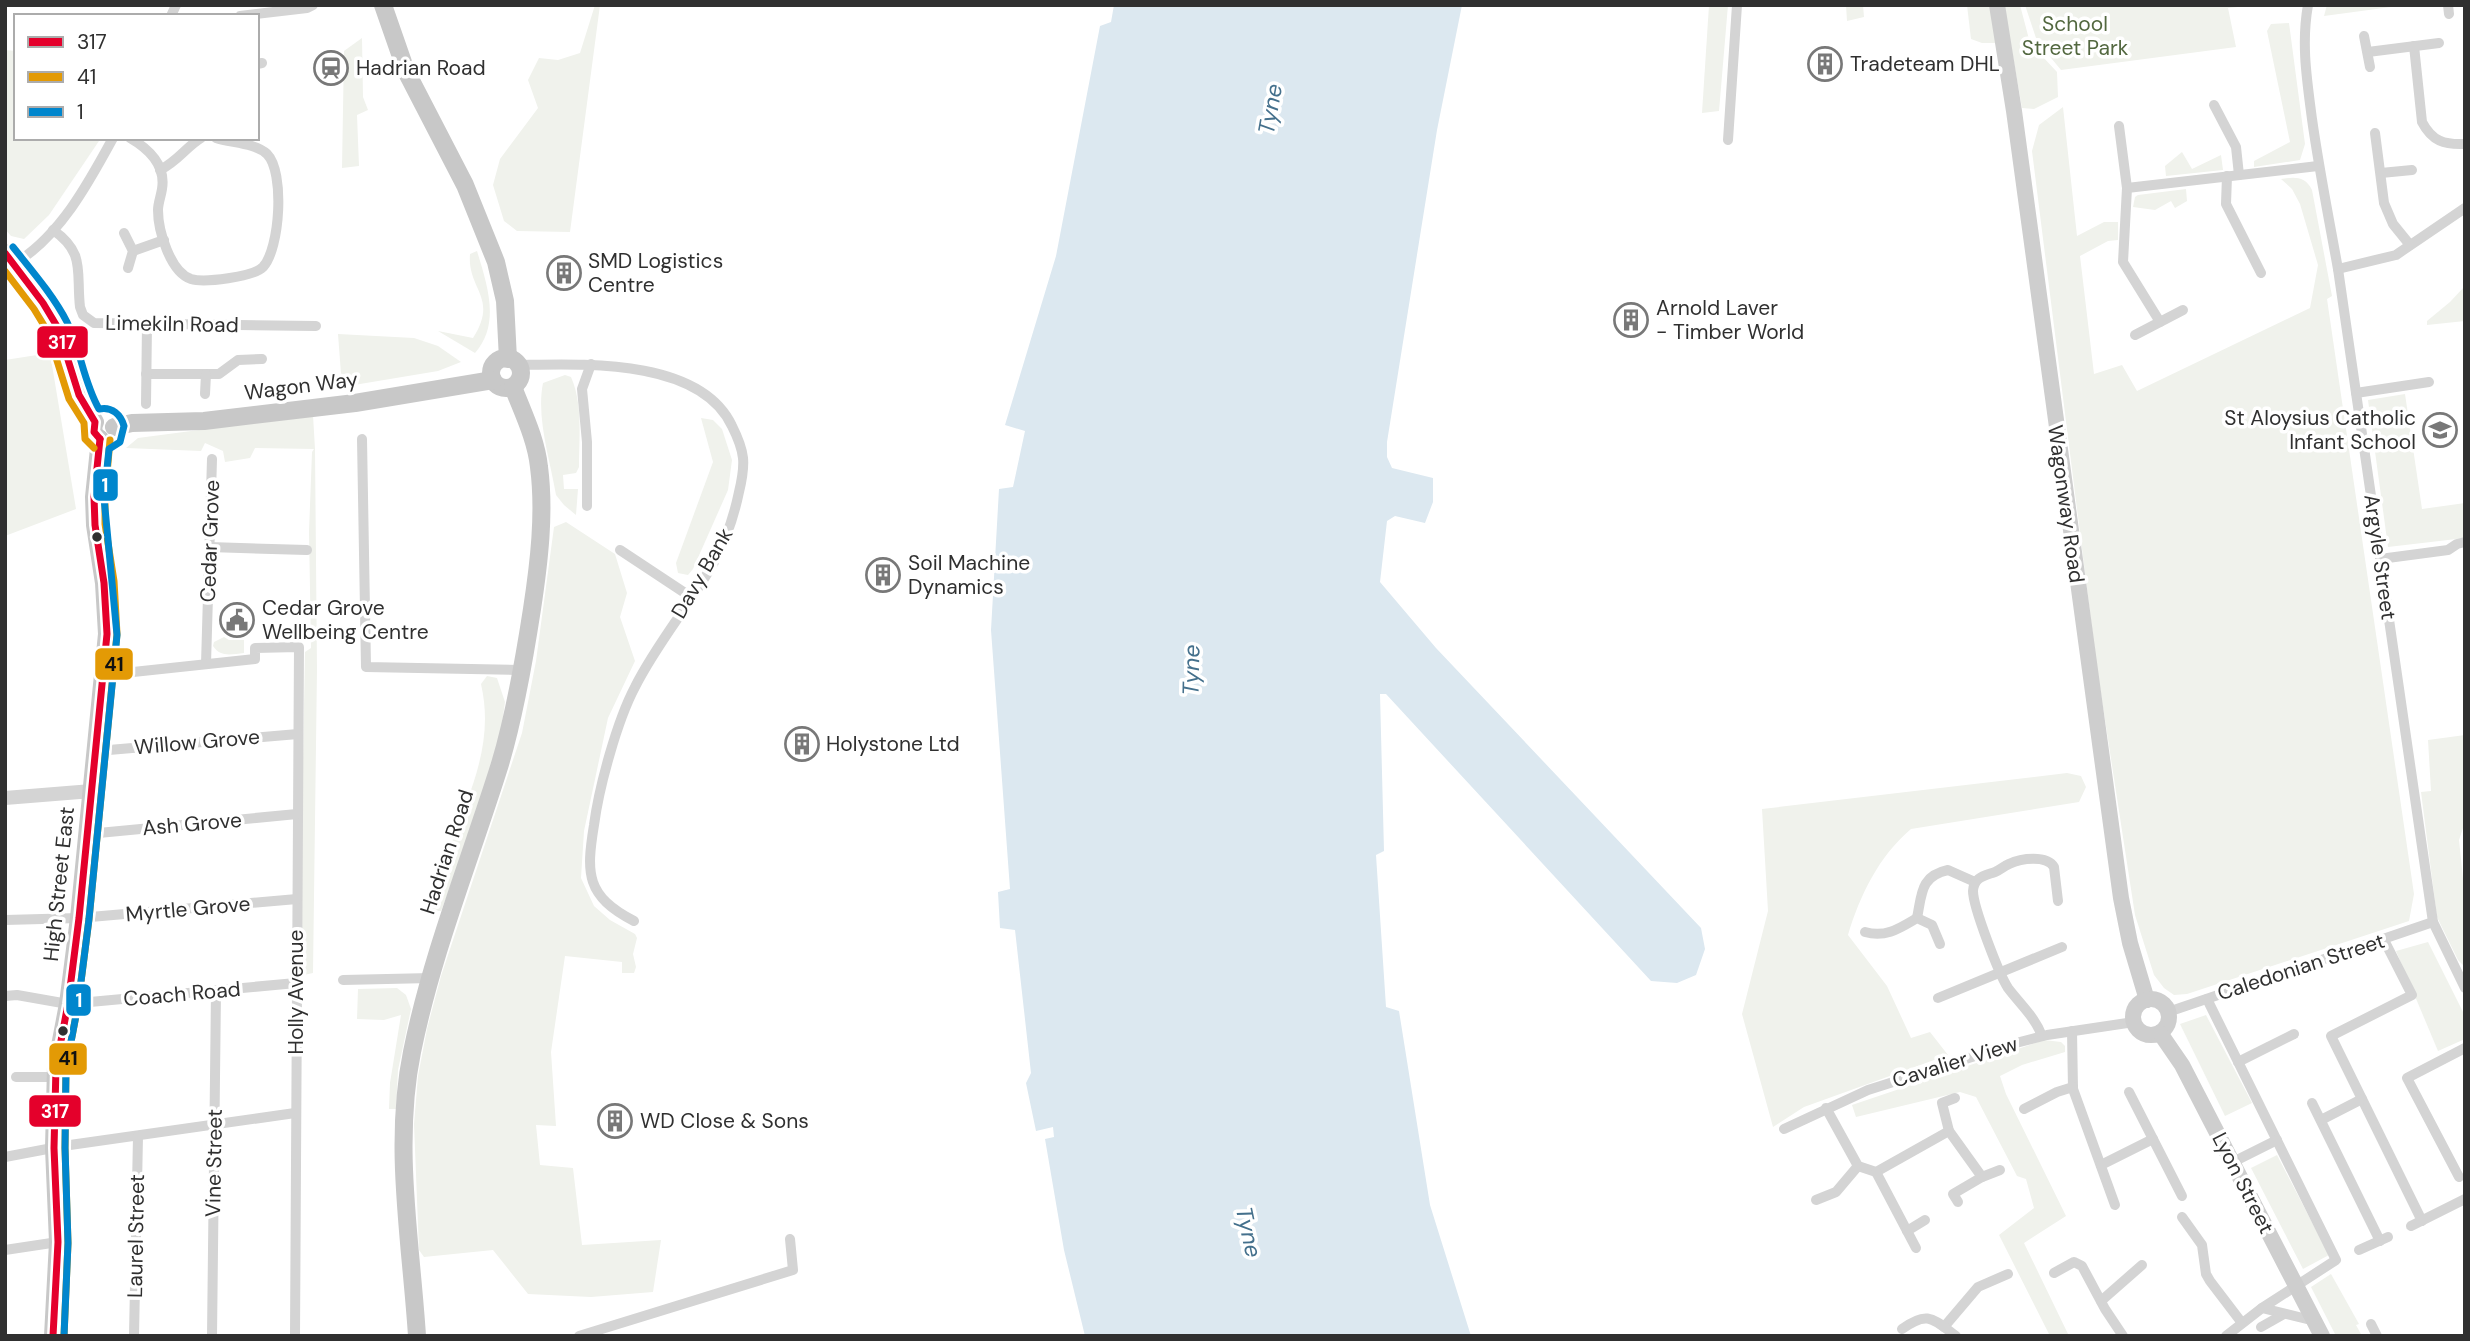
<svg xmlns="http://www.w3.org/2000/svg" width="2470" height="1341" viewBox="0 0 2470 1341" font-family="'DM Sans',sans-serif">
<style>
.green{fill:#f0f2ec}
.water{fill:#dce8f0}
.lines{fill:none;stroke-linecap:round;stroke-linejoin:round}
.minor{stroke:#d4d4d4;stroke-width:10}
.tertiary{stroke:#d4d4d4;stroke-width:14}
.secondary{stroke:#cecece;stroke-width:16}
.primary{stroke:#c8c8c8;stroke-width:18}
.bus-1-casing{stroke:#fff;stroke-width:12}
.bus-2-casing{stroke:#fff;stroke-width:12}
.bus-3-casing{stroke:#fff;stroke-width:12}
.bus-1{stroke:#e4002b;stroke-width:7}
.bus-2{stroke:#e39a05;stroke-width:7}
.bus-3{stroke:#0086cd;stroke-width:7}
.bus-dot{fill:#303030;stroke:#fff;stroke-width:2.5}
.labels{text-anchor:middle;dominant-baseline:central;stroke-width:7;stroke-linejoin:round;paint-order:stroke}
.park-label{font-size:21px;fill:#536840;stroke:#fff}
.poi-label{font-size:21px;fill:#303030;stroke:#fff;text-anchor:start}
.street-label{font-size:21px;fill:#303030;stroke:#fff}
.water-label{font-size:23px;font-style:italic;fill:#44708c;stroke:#fff}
.line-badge{stroke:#fff;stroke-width:2.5}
.badge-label{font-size:19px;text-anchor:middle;font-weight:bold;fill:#fff}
.pale-badge-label{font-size:19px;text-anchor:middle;font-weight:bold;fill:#111}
</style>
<rect width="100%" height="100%" fill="#fff"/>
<g class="green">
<path d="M 595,5 L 600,5 L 570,232 L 517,231 L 504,221 L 493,185 L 500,159 L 538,108 L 528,80 L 539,58 L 558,60 L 580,53 Z"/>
<path d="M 1709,5 L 1728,5 L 1719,111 L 1702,113 Z"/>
<path d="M 1846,5 L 1863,5 L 1864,17 L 1847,21 Z"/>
<path d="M 1967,5 L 1991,5 L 1998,43 L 1982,43 L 1971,39 Z"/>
<path d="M 2004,5 L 2020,5 L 2030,43 L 2057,72 L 2058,97 L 2034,109 L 2022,108 Z"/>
<path d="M 2025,5 L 2258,5 L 2228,8 L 2236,47 L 2061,70 L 2037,41 Z"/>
<path d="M 2327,5 L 2406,5 L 2324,16 Z"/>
<path d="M 2289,23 L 2305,144 L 2300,160 L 2254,167 L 2254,161 L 2290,142 L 2267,31 L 2271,24 Z"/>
<path d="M 362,38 L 363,97 L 368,110 L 357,115 L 359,166 L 342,168 L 344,51 Z"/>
<path d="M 5,50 L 16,51 L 16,138 L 101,138 L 49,215 L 24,239 L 11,236 L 5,229 Z"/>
<path d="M 2063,107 L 2077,236 L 2104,222 L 2118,222 L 2118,240 L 2108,241 L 2080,256 L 2094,374 L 2122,365 L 2137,391 L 2310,308 L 2318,265 L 2300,204 L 2292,189 L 2281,179 C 2295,177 2305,176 2312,190 L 2332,296 L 2327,299 L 2414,894 L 2409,921 L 2187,994 L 2174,995 L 2164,988 L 2154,975 L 2135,915 L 2097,668 L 2032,151 L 2039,125 Z"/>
<path d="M 2182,152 L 2192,169 L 2221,155 L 2223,170 L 2166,176 L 2165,166 Z"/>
<path d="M 2186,189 L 2187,201 L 2175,208 L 2171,201 L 2155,210 L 2133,207 L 2135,197 L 2138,195 Z"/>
<path d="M 477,251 C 487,284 501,324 475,353 L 438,331 L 473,338 C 499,297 467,290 470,254 Z"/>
<path d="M 2465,286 L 2465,321 L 2427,325 L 2427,321 L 2450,302 Z"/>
<path d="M 338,334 L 414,338 L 438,346 L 461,362 L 438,371 L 342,387 Z"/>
<path d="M 50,353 L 76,509 L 5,536 L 5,360 Z"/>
<path d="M 565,375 L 571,377 C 583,404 579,438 579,467 L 576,473 L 563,475 L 564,489 L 578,489 L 576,515 L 564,505 L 556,495 C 550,459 536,418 543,383 Z"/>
<path d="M 2405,394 L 2422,509 L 2465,503 L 2465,538 L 2388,547 L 2368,400 Z"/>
<path d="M 313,415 L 315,449 L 317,669 L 313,973 L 299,976 L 305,652 L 311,648 L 309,532 L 312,452 L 314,449 L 255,448 L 250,458 L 225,462 L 223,451 L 205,443 L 201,451 L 126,448 L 138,438 Z"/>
<path d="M 701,418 L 713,420 L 722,429 L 732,460 L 728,490 L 693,569 L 688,575 L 678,573 L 676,563 L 713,462 Z"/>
<path d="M 566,522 L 615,554 L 627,593 L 620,617 L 635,661 L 608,718 L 584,831 L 581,878 L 594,906 L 610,920 L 635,934 L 637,938 L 633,954 L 636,967 L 634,973 L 622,973 L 622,962 L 565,956 L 551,1052 L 556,1126 L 536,1125 L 540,1165 L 573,1168 L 582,1245 L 661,1240 L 653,1292 L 591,1297 L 528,1294 L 493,1250 L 424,1257 L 419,1250 L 414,1124 L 418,1076 L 427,1029 L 441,976 L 522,733 L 536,661 L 554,527 Z"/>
<path d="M 224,637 L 229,640 L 244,640 L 244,653 C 232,654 221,658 213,646 L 214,642 Z"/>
<path d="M 487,676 L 497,678 L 505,702 L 499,745 L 474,828 L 441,911 L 429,911 C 436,890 442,869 450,848 C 469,792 495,745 481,684 Z"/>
<path d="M 2465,735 L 2465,822 L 2459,840 L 2465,898 L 2465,967 L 2458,960 L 2437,917 L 2421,792 L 2431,791 L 2428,740 Z"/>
<path d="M 2067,773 L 2081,776 L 2086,787 L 2079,802 L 1911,829 C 1879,856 1860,895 1848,935 L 1887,986 L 1911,1038 L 1930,1032 L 1948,1055 L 1804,1107 L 1773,1127 L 1742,1014 L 1768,911 L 1762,809 Z"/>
<path d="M 2428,942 L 2465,1016 L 2465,1039 L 2438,1051 L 2396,951 Z"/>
<path d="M 397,988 L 406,995 L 411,1009 L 398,1070 L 396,1109 L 389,1109 L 390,1083 L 401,1015 L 384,1020 L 357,1019 L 358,989 Z"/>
<path d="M 2206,1015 L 2252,1103 L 2225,1116 L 2180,1024 Z"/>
<path d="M 2044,1040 L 2061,1042 L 2065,1046 L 2065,1052 L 2022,1065 L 2000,1076 L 2006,1094 L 2066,1216 L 2024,1243 L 2069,1336 L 2050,1336 L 1999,1235 L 2034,1208 L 2026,1179 L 2017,1176 L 1976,1097 L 1960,1092 L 1856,1117 L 1852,1105 Z"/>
<path d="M 2277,1155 L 2329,1255 L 2303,1269 L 2251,1168 Z"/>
<path d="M 2331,1274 L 2359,1324 L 2356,1325 L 2362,1336 L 2336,1336 L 2311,1287 Z"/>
</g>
<path class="water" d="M 1114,5 L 1462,5 L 1437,130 L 1387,442 L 1387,457 L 1392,468 L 1433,478 L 1433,502 L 1425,523 L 1395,516 L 1387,521 L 1380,582 L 1436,648 L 1701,928 L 1705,949 L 1696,975 L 1677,983 L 1651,981 L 1386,694 L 1380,694 L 1384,851 L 1376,855 L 1386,1007 L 1399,1011 L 1430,1205 L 1471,1336 L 1085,1336 L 1064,1250 L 1045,1139 L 1054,1137 L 1053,1127 L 1036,1131 L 1026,1083 L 1031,1073 L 1015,930 L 1000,928 L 998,892 L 1010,889 L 991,630 L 999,489 L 1013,487 L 1025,431 L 1005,425 L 1056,256 L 1100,26 L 1111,22 Z"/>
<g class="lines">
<g class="minor">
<path d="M 2308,5 C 2301,44 2307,80 2312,119 C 2319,169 2329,219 2338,269 L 2433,922 L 2465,988"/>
<path d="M 2448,5 L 2449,14"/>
<path d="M 171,16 L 176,5"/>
<path d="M 240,16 L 307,8 L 313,5"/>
<path d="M 2364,36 L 2370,67"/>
<path d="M 2414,46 L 2422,122 C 2432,141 2444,145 2465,144"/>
<path d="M 2368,52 L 2439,43"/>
<path d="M 257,64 L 262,63"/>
<path d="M 2214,105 L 2236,147 L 2239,175"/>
<path d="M 2119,126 L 2127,188 L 2123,262 L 2160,322"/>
<path d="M 2375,133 L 2384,203 L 2393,224 L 2410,245"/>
<path d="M 130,138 C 149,149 166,165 162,189 C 161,196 158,203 158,210 C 158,230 170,272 191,279 C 204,283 253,277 263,267 C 280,249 285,172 267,154 C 255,143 231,143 216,138"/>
<path d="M 1728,140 L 1737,5"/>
<path d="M 160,170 C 178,161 186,147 201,138"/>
<path d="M 2381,173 L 2412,170"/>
<path d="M 2227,176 L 2226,204 L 2261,273"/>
<path d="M 2127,188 L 2318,166"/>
<path d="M 53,230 C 86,253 76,272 80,307 L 83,315 L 94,323 L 316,326"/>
<path d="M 124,233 L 133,251 L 128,268"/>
<path d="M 133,251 L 164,240"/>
<path d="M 14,264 C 60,236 88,184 113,138"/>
<path d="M 2338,269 L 2396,255 L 2465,208"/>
<path d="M 2135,335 L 2183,310"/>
<path d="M 519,365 C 583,364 700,358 732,426 C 745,452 746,463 739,492 C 734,516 726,540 714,562 C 690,605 657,643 635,687 C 617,721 599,787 594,825 C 586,874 586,896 634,921"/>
<path d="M 146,374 L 219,374 L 238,360 L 262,359"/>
<path d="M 2356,393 L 2429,382"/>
<path d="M 205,394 L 206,374"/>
<path d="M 146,404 L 147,324"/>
<path d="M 362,439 L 366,667 L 522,670"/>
<path d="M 587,506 L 587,442 L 582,389 L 591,364"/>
<path d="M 209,547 L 307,550"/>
<path d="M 620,550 L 691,597"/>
<path d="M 2380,559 L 2448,550 L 2457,544 L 2465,542"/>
<path d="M 206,664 L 212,459"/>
<path d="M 105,675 L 255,659 L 255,648 L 299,647 L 295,1336"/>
<path d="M 97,751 L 298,734"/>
<path d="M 88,834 L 297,814"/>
<path d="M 1917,918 C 1922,894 1920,876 1948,870 L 1975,882"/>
<path d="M 5,920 L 79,918 L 297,899"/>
<path d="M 1865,932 C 1886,938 1900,928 1917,918 L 1932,925 L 1940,944"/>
<path d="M 2384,940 L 2412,995 L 2331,1036 L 2422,1221"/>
<path d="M 343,980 L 431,978"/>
<path d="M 5,996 L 17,995 L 68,1004 L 296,983"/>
<path d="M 1938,998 L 2062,947"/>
<path d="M 2207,999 L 2336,1260 L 2262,1308 L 2226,1336"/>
<path d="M 2168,1012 L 2433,922"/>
<path d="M 2072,1031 L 2073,1089 L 2115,1205"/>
<path d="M 2042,1036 C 2035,1017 2020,1004 2008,988 C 1999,974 1973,907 1973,891 C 1974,877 1984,876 1995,872 C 2000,870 2004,866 2009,864 C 2021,858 2047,855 2054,867 L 2058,901"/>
<path d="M 2238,1062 L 2294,1034"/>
<path d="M 16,1077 L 55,1077"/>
<path d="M 2129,1092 L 2182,1196"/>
<path d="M 2312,1103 L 2380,1241"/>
<path d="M 1826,1108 L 1858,1166 L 1876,1172 L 1949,1131 L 1982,1177 L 1953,1194 L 1958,1202"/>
<path d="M 2024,1109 L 2057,1092 L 2073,1087"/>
<path d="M 2321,1120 L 2362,1099"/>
<path d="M 1784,1129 L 1868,1090 L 2016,1043 L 2047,1035 L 2134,1022"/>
<path d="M 1949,1131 L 1942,1103 L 1955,1098"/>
<path d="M 5,1157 L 63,1146 L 295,1113"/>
<path d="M 2233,1162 L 2277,1140"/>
<path d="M 2101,1165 L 2153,1139"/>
<path d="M 1876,1172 L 1916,1248"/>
<path d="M 1982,1177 L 2000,1170"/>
<path d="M 2459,1177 L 2407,1078 L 2465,1048"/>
<path d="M 1816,1200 L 1836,1192 L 1858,1166"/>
<path d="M 2182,1217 L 2202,1245 L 2206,1274 L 2210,1281 L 2242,1323"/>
<path d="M 2411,1226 L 2465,1199"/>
<path d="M 1907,1231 L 1925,1220"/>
<path d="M 5,1250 L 58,1242"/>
<path d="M 2359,1250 L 2388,1237"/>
<path d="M 2054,1273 L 2074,1262 L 2082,1266 L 2105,1309 L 2123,1336"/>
<path d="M 2101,1301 L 2142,1265"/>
<path d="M 2262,1308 L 2315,1321"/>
<path d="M 2371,1324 L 2377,1336"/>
<path d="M 1944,1327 L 1978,1287 L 2008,1274"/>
<path d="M 2261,1327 L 2284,1314"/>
<path d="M 1902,1329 C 1928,1310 1933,1319 1956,1336"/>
<path d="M 134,1336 L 138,1136"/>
<path d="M 212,1336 L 216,991"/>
<path d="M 579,1336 L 793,1270 L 790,1239"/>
</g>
<path class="tertiary" d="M 5,798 L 92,791"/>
<g class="secondary">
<path d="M 1997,5 L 2014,111 L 2121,898 L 2130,943 L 2147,1000"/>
<circle cx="2151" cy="1017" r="18"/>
<path d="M 2160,1033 L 2182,1065 L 2322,1336"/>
</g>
<g class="primary">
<path d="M 383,5 L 406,71 L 465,185 L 496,262 L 505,301 L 508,359"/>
<path d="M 5,253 L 43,303 L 58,328 L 79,395 L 95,422 C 92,429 93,435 100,439"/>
<circle cx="506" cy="373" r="15"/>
<path d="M 114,427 L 132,423 L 204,421 L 355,403 L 493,380"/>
<path d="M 53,1336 L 58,1242 L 54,1148 L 56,1067 L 68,1004 L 79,918 L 107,634 L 104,583 L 95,525 L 94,497 L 100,439"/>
<path d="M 417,1336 C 411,1242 393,1145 412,1052 C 432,953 470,860 500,764 C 515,714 524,661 532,609 C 539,563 545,513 539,467 C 536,439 523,413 513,387"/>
</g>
<g class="bus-1-casing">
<g id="bus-1">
<path d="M 5,253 L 43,303 L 58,328 L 79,395 L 95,422 L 94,432 L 100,439"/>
<path d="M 53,1336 L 58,1242 L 54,1148 L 56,1067 L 68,1004 L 79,918 L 107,634 L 104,583 L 95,525 L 94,497 L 100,439"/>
</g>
</g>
<g class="bus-2-casing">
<g id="bus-2">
<path d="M 5,271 L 34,309 L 48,332 L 69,399 L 84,423 L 85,439 L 94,448"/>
<path d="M 64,1336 L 68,1243 L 65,1148 L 66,1068 L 78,1005 L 89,919 L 117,634 L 114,581 L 105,524 L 105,497 L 110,440"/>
</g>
</g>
<g class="bus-3-casing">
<path id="bus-3" d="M 13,247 C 32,271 53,295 67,322 C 81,350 83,381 99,409 C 112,406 121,415 124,426 L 120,442 L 109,449 L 104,498 L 117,635 L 89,919 L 78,1005 L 66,1068 L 65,1148 L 68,1243 L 64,1336"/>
</g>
<use href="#bus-1" class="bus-1"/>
<use href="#bus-2" class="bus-2"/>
<use href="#bus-3" class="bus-3"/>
</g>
<defs>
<g id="building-ring" transform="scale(1.75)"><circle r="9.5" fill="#fff" stroke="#787878" stroke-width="1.5"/><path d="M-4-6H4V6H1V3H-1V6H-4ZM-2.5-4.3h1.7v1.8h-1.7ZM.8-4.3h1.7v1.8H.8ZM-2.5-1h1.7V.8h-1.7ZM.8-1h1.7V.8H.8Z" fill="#787878"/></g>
<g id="station-ring" transform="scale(1.75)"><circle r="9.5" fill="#fff" stroke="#787878" stroke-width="1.5"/><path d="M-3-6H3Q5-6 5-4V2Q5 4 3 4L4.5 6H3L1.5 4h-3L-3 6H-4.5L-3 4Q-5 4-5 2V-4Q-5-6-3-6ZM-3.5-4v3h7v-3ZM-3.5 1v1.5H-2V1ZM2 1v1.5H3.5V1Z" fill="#787878"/></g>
<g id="school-ring" transform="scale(1.75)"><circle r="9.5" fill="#fff" stroke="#787878" stroke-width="1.5"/><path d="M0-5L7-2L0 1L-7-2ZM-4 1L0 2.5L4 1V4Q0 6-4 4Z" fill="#787878"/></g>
<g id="civic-ring" transform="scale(1.75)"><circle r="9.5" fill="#fff" stroke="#787878" stroke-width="1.5"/><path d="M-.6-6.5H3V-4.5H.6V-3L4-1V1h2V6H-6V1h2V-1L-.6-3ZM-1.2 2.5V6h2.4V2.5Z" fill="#787878"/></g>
</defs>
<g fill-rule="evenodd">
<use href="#building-ring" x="1825" y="64"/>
<use href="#station-ring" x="331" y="68"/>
<use href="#building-ring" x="564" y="273"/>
<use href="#building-ring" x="1631" y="320"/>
<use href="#school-ring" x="2440" y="430"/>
<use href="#building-ring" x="883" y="575"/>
<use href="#civic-ring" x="237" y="620"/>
<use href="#building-ring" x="802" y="744"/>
<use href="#building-ring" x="615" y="1121"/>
</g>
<g class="bus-dot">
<circle cx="97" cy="537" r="6"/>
<circle cx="63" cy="1031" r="6"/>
</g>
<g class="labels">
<g class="park-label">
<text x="2075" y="24">School<tspan x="2075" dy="24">Street Park</tspan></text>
</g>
<g class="poi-label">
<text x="1850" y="64">Tradeteam DHL</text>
<text x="356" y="68">Hadrian Road</text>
<text x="588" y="261">SMD Logistics<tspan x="588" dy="24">Centre</tspan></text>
<text x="1656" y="308">Arnold Laver<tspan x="1656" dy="24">- Timber World</tspan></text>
<text x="2416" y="418" text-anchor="end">St Aloysius Catholic<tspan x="2416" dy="24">Infant School</tspan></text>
<text x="908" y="563">Soil Machine<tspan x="908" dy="24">Dynamics</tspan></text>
<text x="262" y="608">Cedar Grove<tspan x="262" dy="24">Wellbeing Centre</tspan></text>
<text x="826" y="744">Holystone Ltd</text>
<text x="640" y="1121">WD Close &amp; Sons</text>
</g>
<g class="street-label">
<text transform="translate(172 324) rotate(1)">Limekiln Road</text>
<text transform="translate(301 386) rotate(-7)">Wagon Way</text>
<text transform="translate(2066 504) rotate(82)">Wagonway Road</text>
<text transform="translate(210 541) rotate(-88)">Cedar Grove</text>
<text transform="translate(2380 557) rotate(82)">Argyle Street</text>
<text transform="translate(702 573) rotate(-60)">Davy Bank</text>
<text transform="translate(197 742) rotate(-5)">Willow Grove</text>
<text transform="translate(192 824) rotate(-5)">Ash Grove</text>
<text transform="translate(447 852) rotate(-72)">Hadrian Road</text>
<text transform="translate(59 884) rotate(-84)">High Street East</text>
<text transform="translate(188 909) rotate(-5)">Myrtle Grove</text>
<text transform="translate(2301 967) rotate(-18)">Caledonian Street</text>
<text transform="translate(296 992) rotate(-90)">Holly Avenue</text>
<text transform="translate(182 994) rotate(-5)">Coach Road</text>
<text transform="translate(1955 1062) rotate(-17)">Cavalier View</text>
<text transform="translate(214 1163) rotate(-89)">Vine Street</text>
<text transform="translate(2243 1183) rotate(63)">Lyon Street</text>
<text transform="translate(136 1236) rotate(-89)">Laurel Street</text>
</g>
<g class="water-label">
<text transform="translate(1270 109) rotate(-80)">Tyne</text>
<text transform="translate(1191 670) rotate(-89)">Tyne</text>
<text transform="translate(1249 1232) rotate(78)">Tyne</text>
</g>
</g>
<g class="line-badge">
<rect x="36" y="325" width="53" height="34" rx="7" fill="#e4002b"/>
<rect x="92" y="468" width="27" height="34" rx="7" fill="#0086cd"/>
<rect x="94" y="647" width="40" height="34" rx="7" fill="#e39a05"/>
<rect x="65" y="983" width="27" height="34" rx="7" fill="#0086cd"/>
<rect x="48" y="1042" width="40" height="34" rx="7" fill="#e39a05"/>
<rect x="28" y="1094" width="54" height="34" rx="7" fill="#e4002b"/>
</g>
<g class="badge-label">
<text x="62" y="349">317</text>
<text x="105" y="492">1</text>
<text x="79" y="1007">1</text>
<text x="55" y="1118">317</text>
</g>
<g class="pale-badge-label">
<text x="114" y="671">41</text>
<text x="68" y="1065">41</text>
</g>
<rect width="2470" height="1341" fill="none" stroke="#303030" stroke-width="14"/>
<rect x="14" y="14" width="245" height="126" fill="#ffffff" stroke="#acacac" stroke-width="2"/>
<rect x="28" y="37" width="35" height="10" fill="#e4002b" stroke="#acacac" stroke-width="2"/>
<text x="77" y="49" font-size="21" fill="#303030">317</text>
<rect x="28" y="72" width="35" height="10" fill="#e39a05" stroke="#acacac" stroke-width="2"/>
<text x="77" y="84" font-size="21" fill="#303030">41</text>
<rect x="28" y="107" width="35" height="10" fill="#0086cd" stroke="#acacac" stroke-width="2"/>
<text x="77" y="119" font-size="21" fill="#303030">1</text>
</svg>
